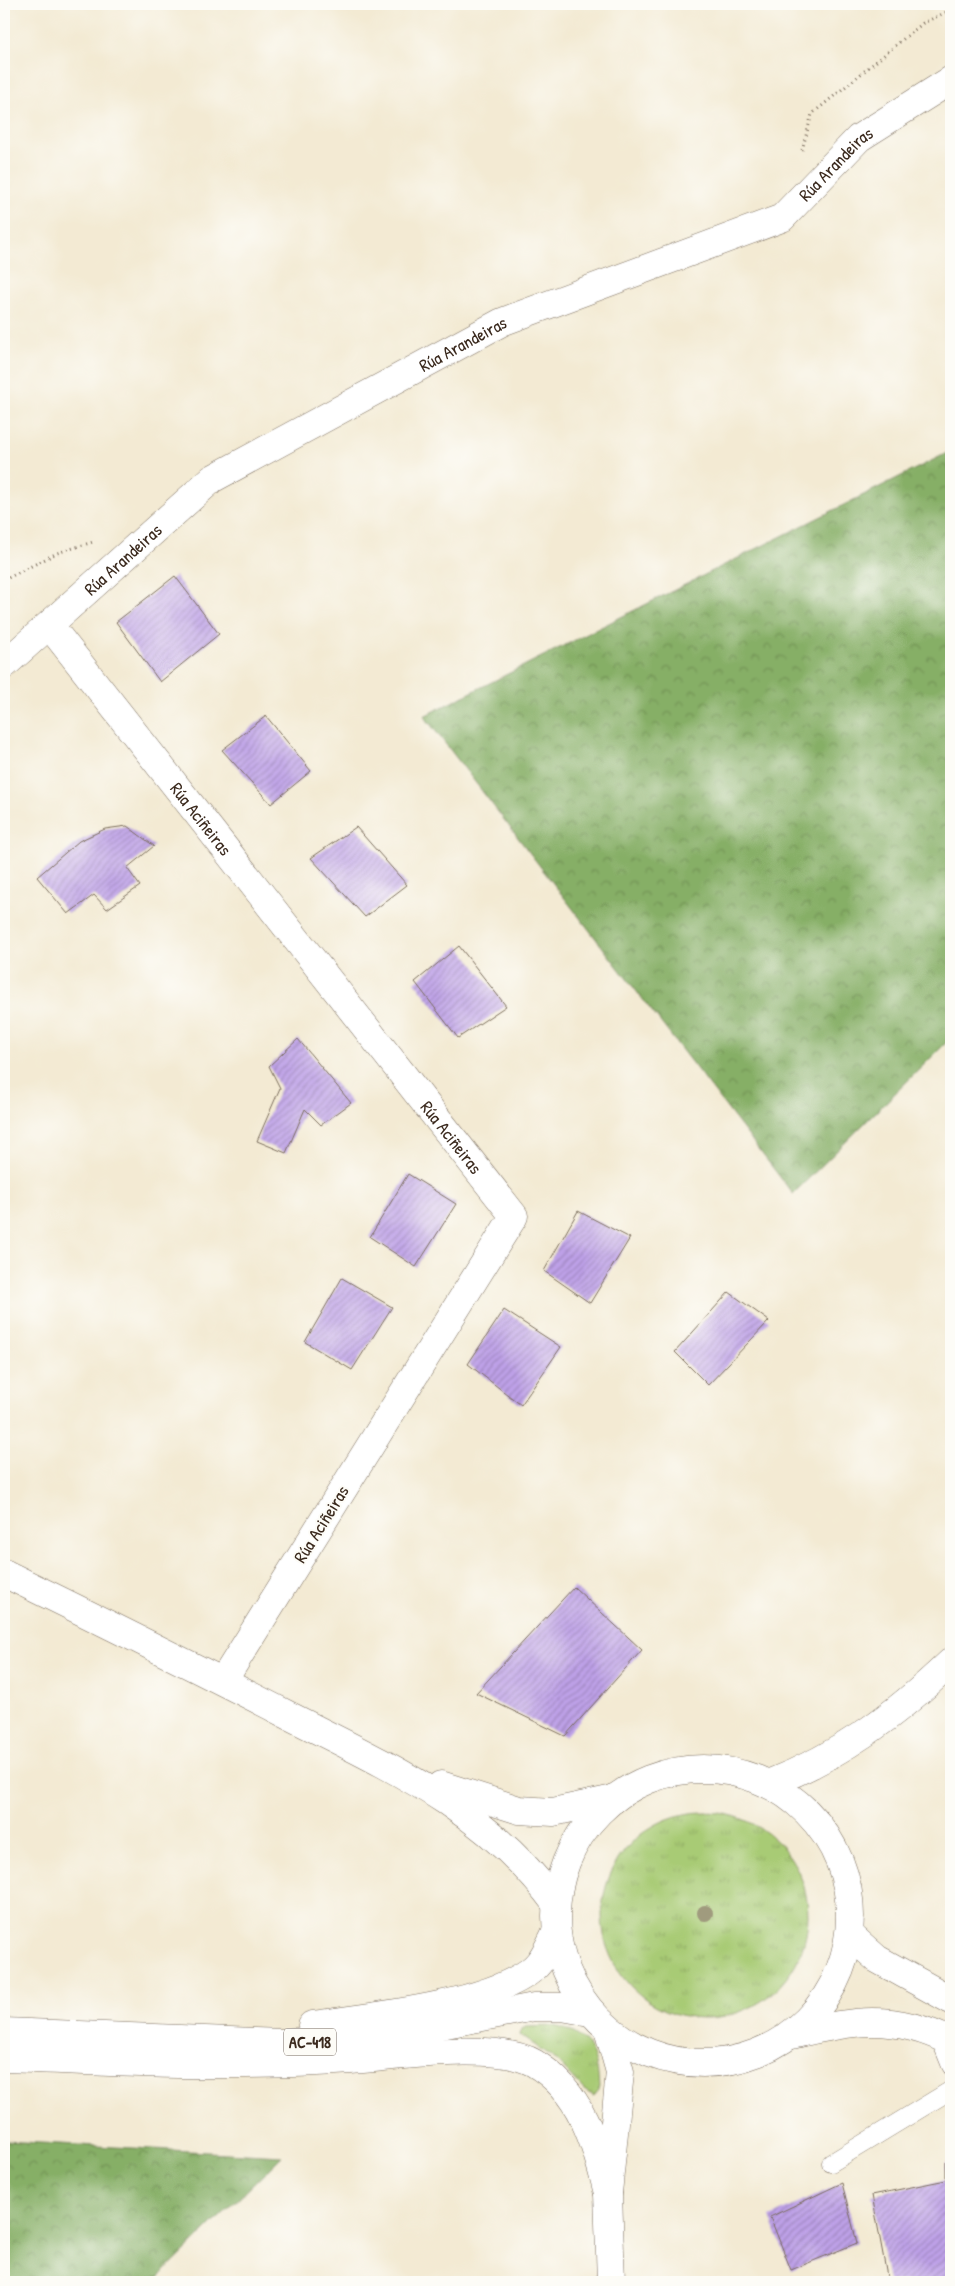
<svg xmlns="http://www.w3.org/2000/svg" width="955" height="2286" viewBox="0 0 955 2286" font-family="'Patrick Hand',sans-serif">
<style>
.grass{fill:url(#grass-tufts);stroke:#727a4a}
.forest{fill:url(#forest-crowns);stroke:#606c42}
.building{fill:url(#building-hatch)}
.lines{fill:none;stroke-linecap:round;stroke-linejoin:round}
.service-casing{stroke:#7b6d5d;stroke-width:19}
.minor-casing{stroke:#7b6d5d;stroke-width:29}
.secondary-casing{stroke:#7b6d5d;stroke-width:29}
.primary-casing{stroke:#7b6d5d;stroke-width:29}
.motorway-casing{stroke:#7b6d5d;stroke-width:29}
.path{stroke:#7b6d5d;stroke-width:3;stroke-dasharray:1 4;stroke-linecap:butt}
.service{stroke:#fff;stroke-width:18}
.minor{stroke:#fff;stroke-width:28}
.secondary{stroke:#fff;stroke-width:28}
.primary{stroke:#fff;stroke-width:28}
.motorway{stroke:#fff;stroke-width:28}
.tree{fill:#a09b7e}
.labels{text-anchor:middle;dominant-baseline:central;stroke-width:4;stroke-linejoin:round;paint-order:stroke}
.shield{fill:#fdfcf7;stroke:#75695f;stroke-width:1}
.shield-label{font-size:16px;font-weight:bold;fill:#3b2a1e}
.street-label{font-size:18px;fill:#3b2a1e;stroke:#fdfcf7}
</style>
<defs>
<pattern id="grass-tufts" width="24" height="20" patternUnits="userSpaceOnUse" patternTransform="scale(1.25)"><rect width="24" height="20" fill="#a8cb75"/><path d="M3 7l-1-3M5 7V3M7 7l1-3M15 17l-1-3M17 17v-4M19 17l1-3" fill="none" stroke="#92ae65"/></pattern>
<pattern id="forest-crowns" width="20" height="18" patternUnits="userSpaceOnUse" patternTransform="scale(1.25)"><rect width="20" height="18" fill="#86af66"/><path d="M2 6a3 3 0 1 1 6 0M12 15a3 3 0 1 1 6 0" fill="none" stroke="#6f8f53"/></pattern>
<pattern id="building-hatch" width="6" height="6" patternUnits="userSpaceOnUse" patternTransform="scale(1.25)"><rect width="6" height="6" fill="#bea1e8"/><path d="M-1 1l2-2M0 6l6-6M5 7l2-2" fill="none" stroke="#9c83bb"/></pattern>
</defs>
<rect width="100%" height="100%" fill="#fdfcf7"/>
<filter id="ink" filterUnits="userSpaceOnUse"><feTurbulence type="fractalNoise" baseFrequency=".02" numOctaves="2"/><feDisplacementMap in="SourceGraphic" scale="10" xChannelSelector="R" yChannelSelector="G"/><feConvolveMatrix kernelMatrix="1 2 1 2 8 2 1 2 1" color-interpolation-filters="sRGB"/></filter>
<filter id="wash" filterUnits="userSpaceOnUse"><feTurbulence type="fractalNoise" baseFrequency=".0096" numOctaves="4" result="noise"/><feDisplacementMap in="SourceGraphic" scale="20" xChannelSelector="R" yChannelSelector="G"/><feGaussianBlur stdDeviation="1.12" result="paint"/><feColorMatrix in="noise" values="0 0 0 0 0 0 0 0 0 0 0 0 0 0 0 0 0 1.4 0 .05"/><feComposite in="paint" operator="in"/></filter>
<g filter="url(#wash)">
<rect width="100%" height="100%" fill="#f3ead3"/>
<g class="grass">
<circle cx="705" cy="1915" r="103"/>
<path d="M 553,2026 C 590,2033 598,2056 599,2090 L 594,2096 L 584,2090 L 555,2059 L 520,2035 L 522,2029 L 526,2027 Z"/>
</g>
<g class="forest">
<path d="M 951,451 L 951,1038 L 793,1194 L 424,716 Z"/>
<path d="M 4,2141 L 282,2156 L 154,2282 L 4,2282 Z"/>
</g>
<g id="blocks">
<g class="building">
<path d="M 175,576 L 219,634 L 160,682 L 116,622 Z"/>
<path d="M 266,716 L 311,771 L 271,804 L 222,750 Z"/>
<path d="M 127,826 L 154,846 L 127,868 L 140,886 L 107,909 L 94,895 L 68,914 L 37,877 L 79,841 L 105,829 Z"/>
<path d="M 356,827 L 407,885 L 365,917 L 311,858 Z"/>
<path d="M 459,946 L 506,1006 L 458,1038 L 415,982 Z"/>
<path d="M 298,1039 L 351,1103 L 321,1125 L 305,1109 L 286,1153 L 257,1141 L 280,1088 L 269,1066 Z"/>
<path d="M 408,1174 L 456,1204 L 416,1267 L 370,1237 Z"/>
<path d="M 578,1211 L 630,1238 L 590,1303 L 544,1271 Z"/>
<path d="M 342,1278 L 392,1307 L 352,1370 L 305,1342 Z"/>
<path d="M 729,1292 L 769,1321 L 708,1385 L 675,1352 Z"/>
<path d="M 504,1310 L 561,1347 L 521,1405 L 468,1364 Z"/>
<path d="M 574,1587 L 642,1650 L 565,1736 L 476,1693 Z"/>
<path d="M 951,2157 L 951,2282 L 888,2282 L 872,2195 L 946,2180 L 946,2161 Z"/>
<path d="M 842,2183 L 857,2243 L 791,2270 L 770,2217 Z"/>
</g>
</g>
</g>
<g filter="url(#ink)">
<use href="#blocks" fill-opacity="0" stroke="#7b6d5d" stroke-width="1"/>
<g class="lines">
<g class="service-casing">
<g id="service">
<path d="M 939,2036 L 951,2066"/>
<path d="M 831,2163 L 951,2090"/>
</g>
</g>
<g class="minor-casing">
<g id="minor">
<path id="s1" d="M 50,626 L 514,1216 L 223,1681"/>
<path id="s2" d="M 4,665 L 212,479 L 502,322 L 782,218 L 859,138 L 951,80"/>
</g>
</g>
<g class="secondary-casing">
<g id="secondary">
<path d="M 4,1573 C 97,1619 191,1665 284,1713 C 386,1765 486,1808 556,1904"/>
<path d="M 441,1785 L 519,1810 L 553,1812 L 614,1799"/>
</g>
</g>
<g class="primary-casing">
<g id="primary">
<circle cx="703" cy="1916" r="147"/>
<path d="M 850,1935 L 877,1959 L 951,2000"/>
<path d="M 312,2025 C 371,2017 490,2005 534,1968 C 544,1959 550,1944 556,1932"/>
<path d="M 4,2032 L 282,2043 L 389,2035 L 534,2007 L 562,2007 L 590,2012"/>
<path d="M 792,2035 C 851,2020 895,2013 951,2042"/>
</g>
</g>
<g class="motorway-casing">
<g id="motorway">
<path d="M 768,1784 C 842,1755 894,1716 951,1662"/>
<path d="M 608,2029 L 620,2072 L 608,2193 L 611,2282"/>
<path d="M 4,2058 C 79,2060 155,2066 230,2064 C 270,2064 311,2063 351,2060 C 395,2057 496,2041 534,2063 C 582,2091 595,2143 608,2193"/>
</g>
</g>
<g class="path">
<path d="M 802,150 L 812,114 L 923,23 L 951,10"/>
<path d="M 4,580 L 57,553 L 93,542"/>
</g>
<use href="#service" class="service"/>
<use href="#minor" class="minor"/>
<use href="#secondary" class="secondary"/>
<use href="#primary" class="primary"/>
<use href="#motorway" class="motorway"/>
</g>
<circle class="tree" cx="705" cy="1913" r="8"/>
</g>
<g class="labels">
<rect class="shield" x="284" y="2028.5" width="52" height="27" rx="4"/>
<g class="shield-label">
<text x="310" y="2042">AC-418</text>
</g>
<g class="street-label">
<text stroke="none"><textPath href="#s2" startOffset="984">Rúa Arandeiras</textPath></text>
<text stroke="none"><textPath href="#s2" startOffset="564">Rúa Arandeiras</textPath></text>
<text stroke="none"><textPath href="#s2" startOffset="159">Rúa Arandeiras</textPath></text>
<text stroke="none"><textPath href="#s1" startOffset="245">Rúa Aciñeiras</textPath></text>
<text stroke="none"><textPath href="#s1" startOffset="650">Rúa Aciñeiras</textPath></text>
<text transform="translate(321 1524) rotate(-58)">Rúa Aciñeiras</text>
</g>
</g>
<rect width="955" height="2286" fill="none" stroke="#fdfcf7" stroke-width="20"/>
</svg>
